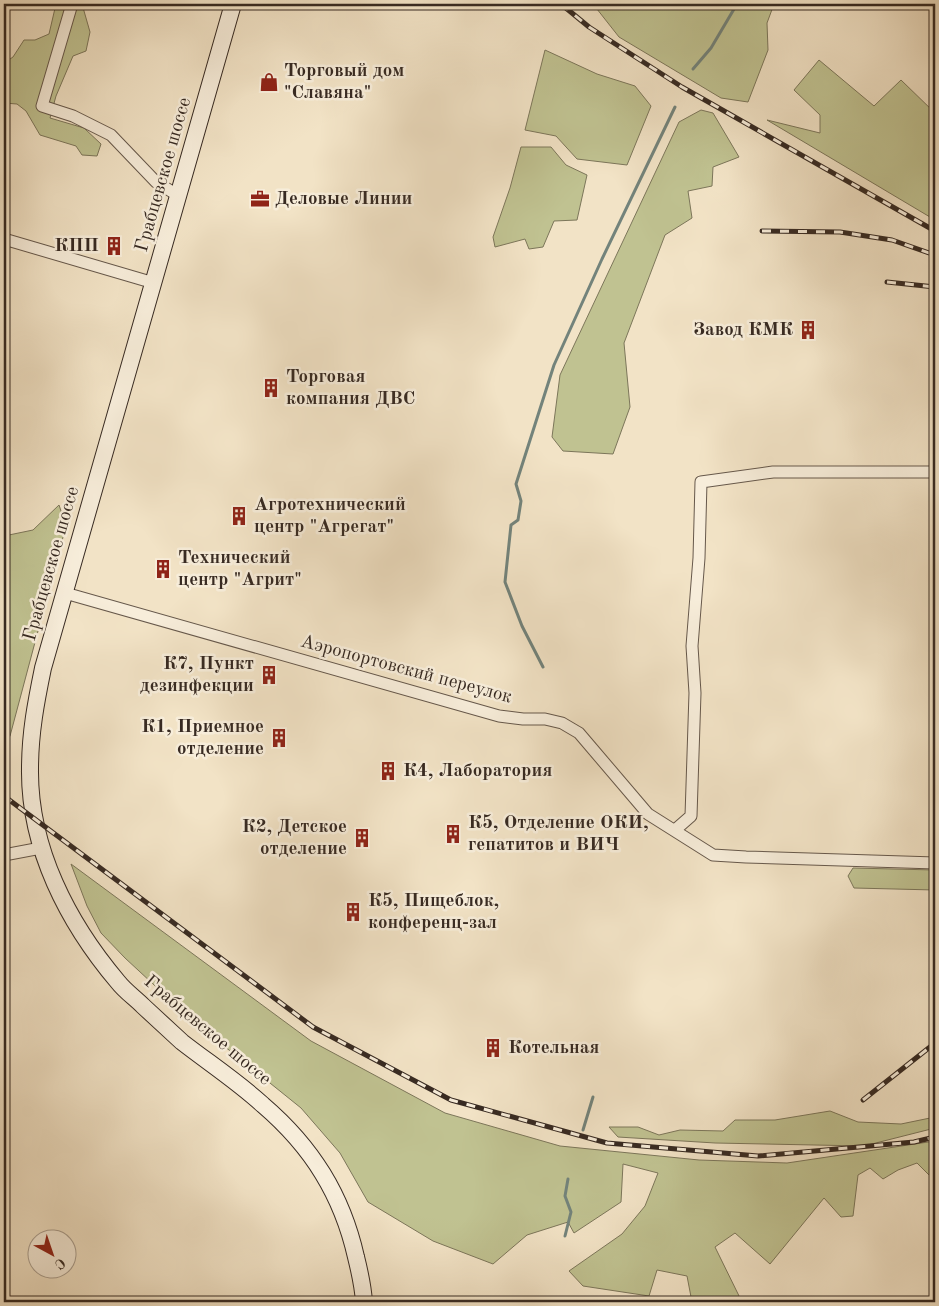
<svg xmlns="http://www.w3.org/2000/svg" width="939" height="1306" viewBox="0 0 939 1306" font-family="'Old Standard TT',serif">
<style>
.green{fill:#c0c291;stroke:#7c765a}
.lines{fill:none;stroke-linecap:round;stroke-linejoin:round}
.stream{stroke:#73837b;stroke-width:3}
.street-casing{stroke:#66584b;stroke-width:13}
.secondary-casing{stroke:#372a22;stroke-width:18}
.street{stroke:#f7edda;stroke-width:11}
.secondary{stroke:#f7edda;stroke-width:16}
.rail-casing{stroke:#372a22;stroke-width:5}
.rail{stroke:#f7edda;stroke-width:3;stroke-dasharray:9;stroke-linecap:butt}
.labels{text-anchor:middle;dominant-baseline:central;stroke-width:5;stroke-linejoin:round;paint-order:stroke}
.poi-label{font-size:19px;font-weight:bold;fill:#372a22;stroke:#f7edda;text-anchor:start}
.street-label{font-size:19px;fill:#372a22;stroke:#f7edda}
</style>
<rect width="100%" height="100%" fill="#f2e3c6"/>
<filter id="stains"><feTurbulence type="fractalNoise" baseFrequency=".004" numOctaves="4"/><feColorMatrix values="0 0 0 0 .2 0 0 0 0 .09 0 0 0 0 .02 0 0 0 .5 -.17"/></filter>
<radialGradient id="worn" r=".72"><stop offset=".6" stop-color="#630" stop-opacity="0"/><stop offset="1" stop-color="#630" stop-opacity=".3"/></radialGradient>
<g class="green">
<path d="M 56,4 L 82,4 L 90,32 L 86,51 L 73,56 L 56,96 L 50,118 L 84,128 L 101,144 L 97,156 L 82,155 L 76,146 L 40,135 L 26,111 L 17,104 L 4,103 L 4,63 L 13,57 L 24,40 L 35,40 L 49,34 Z"/>
<path d="M 593,4 L 774,4 L 767,23 L 768,50 L 748,102 L 721,98 L 619,37 Z"/>
<path d="M 545,50 L 597,74 L 635,86 L 651,106 L 627,165 L 577,159 L 556,136 L 525,130 Z"/>
<path d="M 819,60 L 874,106 L 901,80 L 935,113 L 935,220 L 767,120 L 820,133 L 820,115 L 794,90 Z"/>
<path d="M 701,110 L 713,113 L 739,157 L 713,167 L 712,186 L 688,191 L 692,218 L 665,235 L 624,343 L 630,407 L 613,454 L 563,451 L 552,437 L 560,375 L 679,122 Z"/>
<path d="M 521,147 L 551,147 L 566,165 L 587,175 L 577,220 L 554,221 L 543,247 L 529,249 L 525,239 L 495,247 L 493,237 L 510,188 Z"/>
<path d="M 59,505 L 66,526 L 10,736 L 4,745 L 4,536 L 33,530 Z"/>
<path d="M 71,864 L 311,1041 L 445,1113 L 560,1146 L 699,1160 L 787,1163 L 935,1141 L 935,1181 L 917,1163 L 898,1170 L 883,1179 L 870,1168 L 858,1175 L 853,1216 L 841,1217 L 824,1198 L 770,1264 L 735,1233 L 715,1247 L 742,1302 L 692,1302 L 687,1276 L 657,1270 L 649,1296 L 583,1286 L 569,1271 L 622,1234 L 645,1206 L 658,1173 L 623,1164 L 621,1202 L 574,1233 L 568,1222 L 527,1235 L 493,1264 L 433,1241 L 368,1202 L 340,1153 L 301,1108 L 224,1046 L 166,996 L 125,958 L 101,933 L 87,906 Z"/>
<path d="M 853,868 L 935,870 L 935,890 L 854,888 L 848,876 Z"/>
<path d="M 830,1111 L 858,1122 L 901,1124 L 935,1117 L 935,1128 L 864,1146 L 715,1143 L 618,1137 L 609,1127 L 638,1127 L 659,1135 L 680,1130 L 723,1131 L 735,1120 L 775,1120 Z"/>
</g>
<g class="lines">
<g class="stream">
<path d="M 693,69 L 711,48 L 737,4"/>
<path d="M 543,667 L 522,626 L 505,582 L 511,525 L 518,520 L 521,501 L 516,484 L 554,365 L 602,259 L 675,107"/>
<path d="M 583,1130 L 593,1097"/>
<path d="M 565,1236 L 571,1212 L 565,1196 L 568,1179"/>
</g>
<g class="street-casing">
<g id="street">
<path d="M 72,4 L 42,106 L 73,116 L 111,135 L 156,182 L 179,196"/>
<path d="M 4,239 L 154,283"/>
<path d="M 65,593 L 499,716 L 523,719 L 545,719 L 562,723 L 579,733 L 648,814 L 713,855 L 746,857 L 935,863"/>
<path d="M 675,830 L 691,816 L 695,693 L 692,646 L 699,558 L 701,482 L 773,472 L 935,472"/>
<path d="M 4,855 L 41,848"/>
</g>
</g>
<g class="secondary-casing">
<path id="secondary" d="M 233,4 L 43,668 C 36,702 30,733 30,769 C 29,848 68,923 118,982 C 125,991 135,998 143,1006 C 156,1018 169,1030 182,1042 C 209,1063 238,1082 263,1105 C 312,1147 342,1195 356,1257 C 360,1273 363,1287 364,1302"/>
</g>
<use href="#street" class="street"/>
<use href="#secondary" class="secondary"/>
<g class="rail-casing">
<g id="rail">
<path d="M 561,4 L 589,27 L 682,87 L 935,231"/>
<path d="M 762,231 L 840,232 L 892,240 L 935,255"/>
<path d="M 887,282 L 935,287"/>
<path d="M 4,796 L 313,1027 L 451,1100 L 607,1143 L 758,1156 L 914,1142 L 935,1137"/>
<path d="M 863,1100 L 935,1043"/>
</g>
</g>
<use href="#rail" class="rail"/>
</g>
<defs>
<g id="shop-bare" transform="scale(1.5)"><path d="M-5-2.5h2.3a2.7 3.5 0 0 1 5.4 0H5L5.5 6h-11ZM-1.5-2.5h3a1.5 2.3 0 0 0-3 0Z" fill="#8f2418" stroke="#f7edda" stroke-width="2.5" paint-order="stroke"/></g>
<g id="office-bare" transform="scale(1.5)"><path d="M-6-3h4V-5.5h4V-3h4V5H-6ZM-1-4.5V-3h2v-1.5ZM-6 0V1H6V0Z" fill="#8f2418" stroke="#f7edda" stroke-width="2.5" paint-order="stroke"/></g>
<g id="building-bare" transform="scale(1.5)"><path d="M-4-6H4V6H1V3H-1V6H-4ZM-2.5-4.3h1.7v1.8h-1.7ZM.8-4.3h1.7v1.8H.8ZM-2.5-1h1.7V.8h-1.7ZM.8-1h1.7V.8H.8Z" fill="#8f2418" stroke="#f7edda" stroke-width="2.5" paint-order="stroke"/></g>
</defs>
<g fill-rule="evenodd">
<use href="#shop-bare" x="269" y="82"/>
<use href="#office-bare" x="260" y="199"/>
<use href="#building-bare" x="114" y="246"/>
<use href="#building-bare" x="808" y="330"/>
<use href="#building-bare" x="271" y="388"/>
<use href="#building-bare" x="239" y="516"/>
<use href="#building-bare" x="163" y="569"/>
<use href="#building-bare" x="269" y="675"/>
<use href="#building-bare" x="279" y="738"/>
<use href="#building-bare" x="388" y="771"/>
<use href="#building-bare" x="453" y="834"/>
<use href="#building-bare" x="362" y="838"/>
<use href="#building-bare" x="353" y="912"/>
<use href="#building-bare" x="493" y="1048"/>
</g>
<g class="labels">
<g class="poi-label">
<text x="284" y="71">Торговый дом<tspan x="284" dy="22">"Славяна"</tspan></text>
<text x="275" y="199">Деловые Линии</text>
<text x="99" y="246" text-anchor="end">КПП</text>
<text x="793" y="330" text-anchor="end">Завод КМК</text>
<text x="286" y="377">Торговая<tspan x="286" dy="22">компания ДВС</tspan></text>
<text x="254" y="505">Агротехнический<tspan x="254" dy="22">центр "Агрегат"</tspan></text>
<text x="178" y="558">Технический<tspan x="178" dy="22">центр "Агрит"</tspan></text>
<text x="254" y="664" text-anchor="end">К7, Пункт<tspan x="254" dy="22">дезинфекции</tspan></text>
<text x="264" y="727" text-anchor="end">К1, Приемное<tspan x="264" dy="22">отделение</tspan></text>
<text x="403" y="771">К4, Лаборатория</text>
<text x="468" y="823">К5, Отделение ОКИ,<tspan x="468" dy="22">гепатитов и ВИЧ</tspan></text>
<text x="347" y="827" text-anchor="end">К2, Детское<tspan x="347" dy="22">отделение</tspan></text>
<text x="368" y="901">К5, Пищеблок,<tspan x="368" dy="22">конференц-зал</tspan></text>
<text x="508" y="1048">Котельная</text>
</g>
<g class="street-label">
<text transform="translate(164 175) rotate(-74)">Грабцевское шоссе</text>
<text transform="translate(52 564) rotate(-74)">Грабцевское шоссе</text>
<text transform="translate(406 670) rotate(15)">Аэропортовский переулок</text>
<text transform="translate(207 1031) rotate(40)">Грабцевское шоссе</text>
</g>
</g>
<rect width="939" height="1306" fill="none" stroke="#f2e3c6" stroke-width="20"/>
<rect x="5" y="5" width="929" height="1296" fill="none" stroke="#372a22" stroke-width="2.5"/>
<rect x="10" y="10" width="919" height="1286" fill="none" stroke="#372a22"/>
<g transform="translate(52 1254) rotate(140)"><circle r="24" fill="#f7edda" stroke="#aa9f90"/>
<path d="M0-4L9 19L0 12L-9 19Z" fill="#8f2418"/>
<text y="-8" font-size="14" font-weight="bold" text-anchor="middle" fill="#372a22">С</text>
</g>
<rect width="100%" height="100%" filter="url(#stains)"/>
<rect width="100%" height="100%" fill="url(#worn)"/>
</svg>
